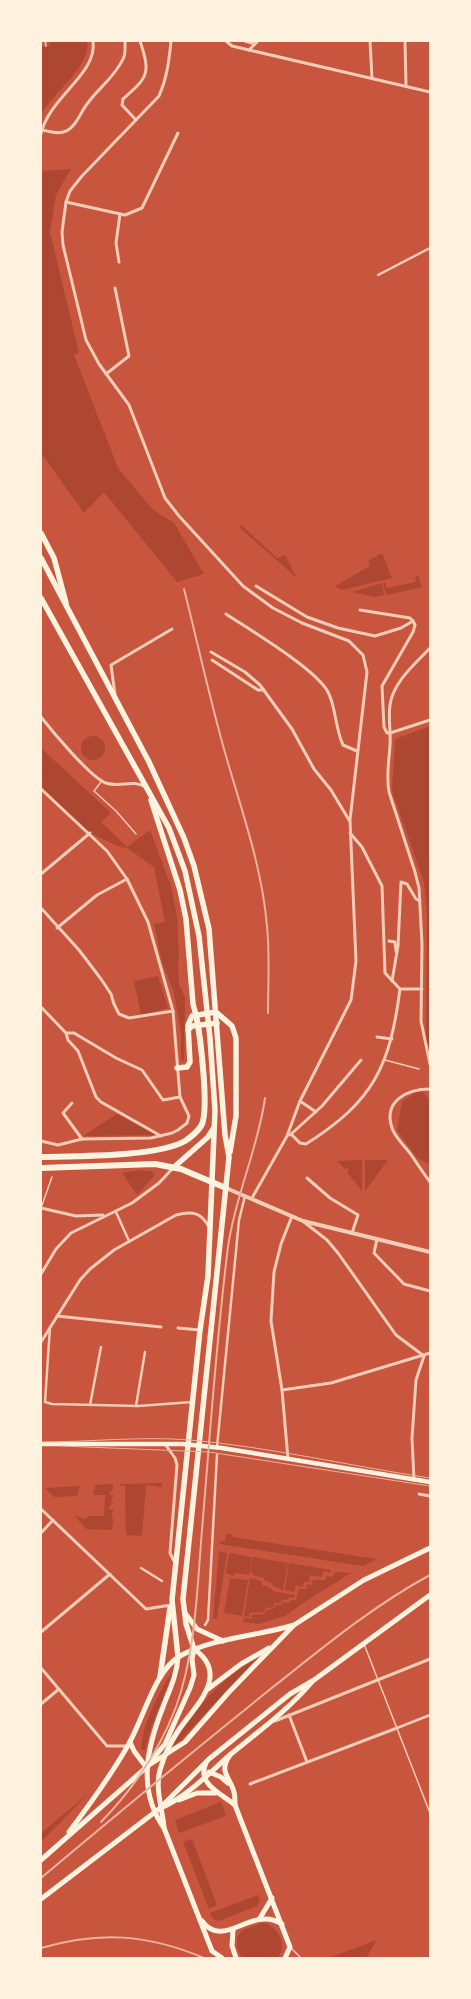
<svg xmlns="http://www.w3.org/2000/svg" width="471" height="1999" viewBox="0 0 471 1999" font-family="'Fira Sans',sans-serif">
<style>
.green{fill:#ae4732}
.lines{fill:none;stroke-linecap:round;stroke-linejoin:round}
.service{stroke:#f1ccb7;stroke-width:1.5}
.pedestrian{stroke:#f1ccb7;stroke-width:2.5}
.minor{stroke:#f1ccb7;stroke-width:3}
.tertiary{stroke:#f1ccb7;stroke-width:4}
.secondary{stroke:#fff3e0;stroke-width:4.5}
.primary{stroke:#fff3e0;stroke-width:5}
.trunk{stroke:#fff3e0;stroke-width:5.5}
.motorway{stroke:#fff3e0;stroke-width:6}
.tram{stroke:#e9b49f;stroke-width:1}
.rail{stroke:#e9b49f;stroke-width:2}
</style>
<rect width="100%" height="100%" fill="#c8553d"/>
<g class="green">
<path d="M 49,41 L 87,41 C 92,66 52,93 41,115 L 41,44 L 42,47 L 50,45 Z"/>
<path d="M 71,169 L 56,195 L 50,232 L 79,353 L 74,355 L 118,468 L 153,510 L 174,523 L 204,574 L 177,582 L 104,492 L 84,513 L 41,453 L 41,171 Z"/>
<path d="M 241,525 L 277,558 L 285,555 L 297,578 L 239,527 Z"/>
<path d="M 382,553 L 392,578 L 342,590 L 335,586 L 370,566 L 368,561 Z"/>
<path d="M 418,576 L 422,587 L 386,595 L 383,583 L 385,583 L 387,588 L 416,582 L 415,577 Z"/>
<path d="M 382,583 L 384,595 L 374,597 L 352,592 Z"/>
<path d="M 430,726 L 430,1047 L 426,1041 L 427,915 L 424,882 L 392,791 L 395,739 Z"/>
<circle cx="93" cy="748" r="12"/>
<path d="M 41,748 L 111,813 L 101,822 L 127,847 L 150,830 L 171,886 L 177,916 L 179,957 L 178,966 L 179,985 L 185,997 L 184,1061 L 181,1060 L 181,1031 L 174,993 L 162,962 L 154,924 L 165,922 L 154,867 L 127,848 L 120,847 L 90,833 L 41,786 Z"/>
<path d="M 158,976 L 168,1008 L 141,1015 L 134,981 Z"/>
<path d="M 417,1091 L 424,1093 L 430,1101 L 430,1164 L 417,1158 L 397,1130 L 402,1102 Z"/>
<path d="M 117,1114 L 156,1135 L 83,1136 Z"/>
<path d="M 362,1160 L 362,1191 L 347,1172 L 349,1170 L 347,1168 L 345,1169 L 337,1161 Z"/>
<path d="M 365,1160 L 388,1160 L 376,1176 L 372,1174 L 376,1177 L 365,1191 Z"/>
<path d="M 141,1170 L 153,1172 L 154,1176 L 137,1195 L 122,1173 Z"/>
<path d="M 162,1483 L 162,1487 L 146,1485 L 142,1536 L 126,1535 L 125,1486 L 120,1486 L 120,1484 Z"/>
<path d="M 113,1484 L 113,1489 L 109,1494 L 113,1495 L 111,1502 L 114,1503 L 109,1506 L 109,1509 L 114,1510 L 111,1515 L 113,1519 L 112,1530 L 86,1529 L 75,1516 L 86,1519 L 87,1516 L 104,1516 L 105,1495 L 93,1495 L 95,1485 Z"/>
<path d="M 80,1486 L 77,1496 L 54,1497 L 45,1488 Z"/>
<path d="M 226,1534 L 232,1534 L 232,1537 L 377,1559 L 363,1566 L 220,1544 L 220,1541 L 225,1541 Z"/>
<path d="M 219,1551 L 227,1553 L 217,1619 L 213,1619 Z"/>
<path d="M 229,1553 L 252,1557 L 249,1575 L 235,1573 L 234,1576 L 226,1573 Z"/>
<path d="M 253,1557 L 288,1563 L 283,1590 L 273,1586 L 273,1584 L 264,1580 L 264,1578 L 252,1575 L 253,1573 L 250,1572 Z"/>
<path d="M 289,1563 L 331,1570 L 331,1573 L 323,1571 L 322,1577 L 310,1575 L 309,1582 L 304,1582 L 303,1587 L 296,1585 L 294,1592 L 285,1590 Z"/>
<path d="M 335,1572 L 351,1573 L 303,1603 L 285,1616 L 259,1624 L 243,1622 L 244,1618 L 251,1619 L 252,1615 L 264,1614 L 267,1610 L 274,1608 L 277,1604 L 282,1605 L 283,1602 L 288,1603 L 292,1600 L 296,1600 L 299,1589 L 306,1589 L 307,1584 L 312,1585 L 313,1580 L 325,1580 L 326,1576 L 332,1577 Z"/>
<path d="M 230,1578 L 248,1580 L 242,1616 L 224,1613 Z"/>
<path d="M 250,1578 L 261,1581 L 263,1586 L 268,1586 L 268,1588 L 273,1589 L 272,1591 L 295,1595 L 294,1598 L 290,1597 L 287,1600 L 281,1600 L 281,1603 L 275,1603 L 273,1607 L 266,1608 L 264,1612 L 250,1613 L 249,1617 L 244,1616 Z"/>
<path d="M 256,1659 L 180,1741 L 173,1746 C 192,1711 221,1678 256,1659 Z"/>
<path d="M 174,1669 L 151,1728 L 145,1751 L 141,1749 C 142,1724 160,1690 174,1669 Z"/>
<path d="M 88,1794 L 41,1842 L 41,1833 Z"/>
<path d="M 221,1802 L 226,1816 L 179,1833 L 175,1820 Z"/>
<path d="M 192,1839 L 217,1905 L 209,1909 L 183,1842 Z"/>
<path d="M 258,1895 L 260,1900 L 257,1906 L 219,1921 L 213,1919 L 210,1913 Z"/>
<path d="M 262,1923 C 277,1923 289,1947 277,1958 L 242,1958 L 237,1947 L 237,1937 L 243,1930 Z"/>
<path d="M 377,1940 L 366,1958 L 328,1958 Z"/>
</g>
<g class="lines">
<g class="service">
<path d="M 101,782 L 94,791 L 116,811 L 136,834"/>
<path d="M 385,1060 L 419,1069"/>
<path d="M 41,1208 L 52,1177"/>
<path d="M 364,1644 L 430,1813"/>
<path d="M 291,1948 L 301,1958"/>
</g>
<g class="pedestrian">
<path d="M 378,275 L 430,248"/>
<path d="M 116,1212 L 129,1241"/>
<path d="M 50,1327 L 45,1402 L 52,1404 L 138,1406 L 192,1402"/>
<path d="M 90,1405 L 101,1347"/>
<path d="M 136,1406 L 145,1352"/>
<path d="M 217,1447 L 239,1220 L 245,1196"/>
<path d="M 141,1568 L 162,1581"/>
<path d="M 205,1625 L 208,1620 L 217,1455"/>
<path d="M 397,1728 L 430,1715"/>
</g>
<g class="minor">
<path d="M 171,41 C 169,61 167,78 159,96 L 82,176 L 70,191 L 66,202 L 62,232 L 63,245 L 86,340 L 99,364 L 129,405 L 165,498 L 179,516 L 243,586 L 273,608 L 302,623 L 349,641 L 363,655 L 367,672 L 350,820 L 356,961 L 351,1000 L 300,1101 L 287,1136 L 252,1198"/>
<path d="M 226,41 L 232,46 L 249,50 L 430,92"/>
<path d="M 245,41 L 255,44"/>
<path d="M 370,41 L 372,78"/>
<path d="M 405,41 L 406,86"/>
<path d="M 249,50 L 258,41"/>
<path d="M 136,120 L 122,105 L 123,99 C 148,77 151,74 140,41"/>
<path d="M 42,130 C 49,131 59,135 66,131 C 74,128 79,117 83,110 C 94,91 114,79 123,59 C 126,54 125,46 125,41"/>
<path d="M 41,134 C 49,97 98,74 93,41"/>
<path d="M 66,202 L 125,215 L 142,208 L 178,133"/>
<path d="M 119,262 L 116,243 L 120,214"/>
<path d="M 106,374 L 129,356 L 115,288"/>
<path d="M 256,586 L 307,617 L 338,628 L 375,636 L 401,628 L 413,621 L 415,625 L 413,632 L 382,686 L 384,727 L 387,733 L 390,733"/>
<path d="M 360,610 L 410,618 L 413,621"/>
<path d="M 226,614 C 250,630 316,669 328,692 C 336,707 335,728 343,745 L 357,751"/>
<path d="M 430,648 C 415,664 393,682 390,705 C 388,719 391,732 390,745 C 389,761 386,776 389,792 L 415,872 L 419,888 L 422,944 L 421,1021 L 430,1064"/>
<path d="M 211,652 L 245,672 L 260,685 L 292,729 L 314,769 L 331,790 L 349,820"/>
<path d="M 212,660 L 258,690 L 264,690"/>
<path d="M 115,695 L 111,665 L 172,629"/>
<path d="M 41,717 C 52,731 91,778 106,783 C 120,788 133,779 145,787"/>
<path d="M 390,733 L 430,720"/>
<path d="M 41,789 L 107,851 L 127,879 L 148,922 L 173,1011 L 180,1097 L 189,1116 L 187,1123 L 178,1130 L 172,1133 L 151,1138 L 82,1139 L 58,1145 L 41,1141"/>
<path d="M 350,833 L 362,847 L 382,886 L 385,973 L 400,989 L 422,989"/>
<path d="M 41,874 L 90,833"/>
<path d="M 41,908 L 79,950 L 101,979 L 111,994 L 114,1004 L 119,1014 L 129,1018 L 173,1011"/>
<path d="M 57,928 L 97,895 L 127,879"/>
<path d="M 389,941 L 395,942 L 396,951"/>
<path d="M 392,981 L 398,946 L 401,882 L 407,884 L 416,899 L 420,901"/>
<path d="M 41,1007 L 66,1033 L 68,1040 L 78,1051 L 96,1097 L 101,1102 L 161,1136"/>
<path d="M 66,1033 L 74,1033 L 116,1058 L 142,1070 L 163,1100 L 180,1097"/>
<path d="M 377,1037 L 392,1039"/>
<path d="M 430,1089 C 407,1089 383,1101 392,1128 C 395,1138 407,1148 412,1156 C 418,1165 424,1174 430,1182"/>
<path d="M 300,1101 L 316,1112"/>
<path d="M 72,1103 L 63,1113 L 82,1139"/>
<path d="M 291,1134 L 300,1143 L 306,1144 C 374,1101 390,1066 400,989"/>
<path d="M 290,1135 L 322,1106 L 361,1060"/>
<path d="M 307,1178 L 330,1198 L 358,1215 L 352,1233"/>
<path d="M 41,1208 L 76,1216 L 103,1215"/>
<path d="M 304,1222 L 327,1240 L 338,1253 L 396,1335 L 424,1356"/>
<path d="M 377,1239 L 374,1253 L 404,1284 L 430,1291"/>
<path d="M 41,1274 L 56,1249 L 71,1233 L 132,1203 L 159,1183 L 173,1168"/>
<path d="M 57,1316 L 161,1327"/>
<path d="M 178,1328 L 200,1330"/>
<path d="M 41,1342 L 80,1280 L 90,1269 L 114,1250 L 176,1215 C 192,1211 201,1212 209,1227"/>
<path d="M 282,1390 L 331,1383 L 430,1353"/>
<path d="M 165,1444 L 175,1458 L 177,1465 L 170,1553 L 175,1563"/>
<path d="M 288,1459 L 282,1390 L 271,1321 L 274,1272 L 281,1244 L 292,1216"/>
<path d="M 414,1480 L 412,1438 L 416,1380 L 424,1356"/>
<path d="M 419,1494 L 430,1496"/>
<path d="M 41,1509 L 146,1609 L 171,1605"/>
<path d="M 41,1533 L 53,1520"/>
<path d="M 41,1632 L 110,1574"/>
<path d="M 41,1668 L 107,1746 L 127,1746"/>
<path d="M 41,1704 L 59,1689"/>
<path d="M 289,1715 L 307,1762"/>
<path d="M 275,1721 L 430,1659"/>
<path d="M 250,1784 L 397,1728"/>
</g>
<path class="tertiary" d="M 226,1188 L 303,1221 L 430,1252"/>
<path class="secondary" d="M 41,1444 L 182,1444 L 222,1448 L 430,1482"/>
<g class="primary">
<path d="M 185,1613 L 197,1629 L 223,1641"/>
<path d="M 178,1657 C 177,1675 169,1691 163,1707 C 147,1747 137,1790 164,1828 L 212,1951 L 222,1958"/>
<path d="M 208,1689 L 241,1664 L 269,1648"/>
<path d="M 130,1742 L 134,1751 L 146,1767"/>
<path d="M 230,1755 C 218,1772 230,1777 234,1792 C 235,1796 235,1801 235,1805 L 290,1947 L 285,1958"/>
<path d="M 151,1761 L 165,1744 L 190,1688 L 194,1675 L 192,1659 L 194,1649"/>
<path d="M 206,1763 C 196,1784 222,1794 235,1805"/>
<path d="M 209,1772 L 221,1777 L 228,1783"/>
<path d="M 179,1800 L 197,1793 L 216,1793"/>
<path d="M 161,1808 C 188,1796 209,1773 231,1754 C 259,1731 288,1710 311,1683"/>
<path d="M 164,1827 C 162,1807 155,1789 160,1770 C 164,1756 170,1743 178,1731 C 195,1706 231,1675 194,1649"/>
<path d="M 69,1832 C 90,1804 110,1777 127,1747 C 143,1721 154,1671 180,1656 C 212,1638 258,1636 294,1625"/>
<path d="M 41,1860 L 149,1765 L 185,1742 L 229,1692 L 294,1625 L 364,1580 L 430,1548"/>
<path d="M 41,1899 L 159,1809 L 209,1759 L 290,1694 L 314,1680 L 430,1595"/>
<path d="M 260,1918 L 272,1898"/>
<path d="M 202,1921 C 224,1951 252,1904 282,1924"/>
<path d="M 233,1929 L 232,1946 L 236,1958"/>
</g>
<g class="trunk">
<path d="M 41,533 L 54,558 L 66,603"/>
<path d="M 41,558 L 149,762 L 184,838 L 194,866 L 209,929 L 225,1135 L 229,1157 L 183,1599 L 186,1624 L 194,1649"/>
<path d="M 41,598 L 169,828 L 185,871 L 199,936 L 210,1038 L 215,1110 L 208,1276 L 200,1330 L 172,1600 L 178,1657"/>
<path d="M 151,800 L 180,890 L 186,919 L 193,1004 L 196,1015"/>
<path d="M 188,1030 L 192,1026 L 217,1023"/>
<path d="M 177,1068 L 187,1067 L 190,1062 L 188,1025 L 192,1016 L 216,1012 L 232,1026 L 236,1038 L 236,1116 L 230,1152"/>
<path d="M 173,1168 L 208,1137 L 213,1129"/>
<path d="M 160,1677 L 170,1608"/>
</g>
<g class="motorway">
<path d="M 41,1157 C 76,1156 157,1157 185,1141 C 191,1137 197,1132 201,1126 C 210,1112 200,1034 196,1015"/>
<path d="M 41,1168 L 155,1164 L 181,1169 L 226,1188"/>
</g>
<g class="tram">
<path d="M 41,1442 C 90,1442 140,1436 190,1440 C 270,1447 350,1466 430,1478"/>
<path d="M 61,1446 L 209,1452 L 430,1486"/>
</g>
<g class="rail">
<path d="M 45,41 L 46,46"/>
<path d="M 184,589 C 198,644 210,701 226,756 C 242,812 262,867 267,926 C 270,955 268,984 268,1013"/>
<path d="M 101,1822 C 134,1788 159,1752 176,1707 C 196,1651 197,1589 202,1530 C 210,1436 216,1341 228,1247 C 235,1196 258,1149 265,1098"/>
<path d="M 41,1878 C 116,1815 191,1753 268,1691 C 320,1650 371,1607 430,1575"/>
<path d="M 41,1948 C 100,1931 147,1934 204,1958"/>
</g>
</g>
<rect width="471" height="1999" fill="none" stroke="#fff3e0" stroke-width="84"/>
</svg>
